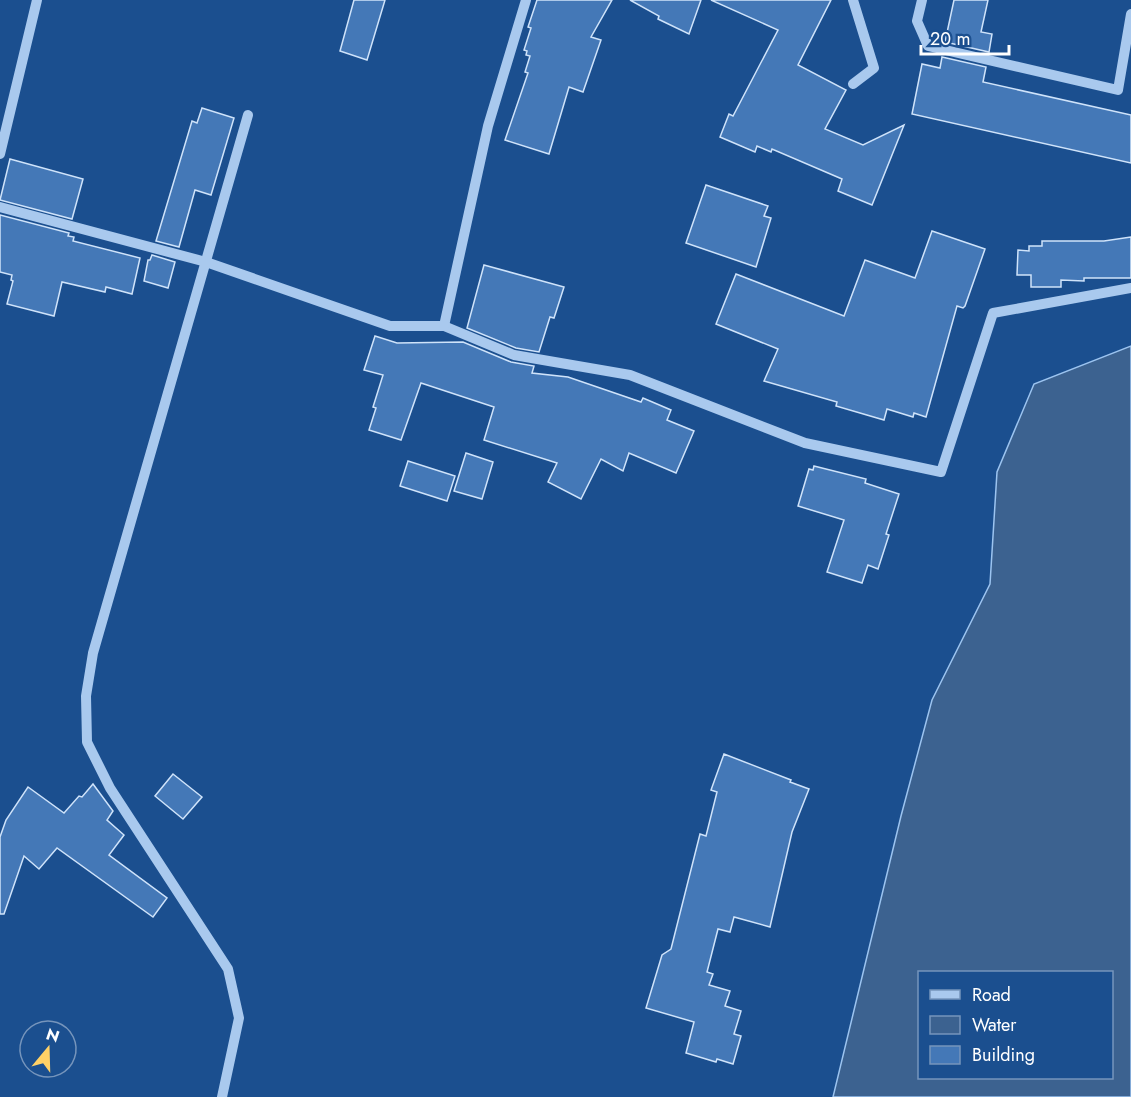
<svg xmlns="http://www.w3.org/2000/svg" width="1131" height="1097" viewBox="0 0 1131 1097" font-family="Jost,sans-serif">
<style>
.water{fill:#3c6290;stroke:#9cc4f0;stroke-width:1.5;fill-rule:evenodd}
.building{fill:#4478b7;stroke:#cfe3fa;stroke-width:1.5}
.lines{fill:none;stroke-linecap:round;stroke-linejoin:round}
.minor{stroke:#a9c9ee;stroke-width:10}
</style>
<rect width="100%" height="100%" fill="#1b4f8f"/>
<path class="water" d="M 1131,346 L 1131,1097 L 833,1097 L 901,816 L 932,700 L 990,584 L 997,472 L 1034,384 ZM 920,972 L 1112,972 L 1112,1078 L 920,1078 Z"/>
<g class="building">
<path d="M 354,0 L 385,0 L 367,60 L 340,51 Z"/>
<path d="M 537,0 L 612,0 L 591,37 L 601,40 L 583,92 L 569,87 L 549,154 L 505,140 L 528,73 L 525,72 L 530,56 L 526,55 L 527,51 L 524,50 L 531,28 L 528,27 Z"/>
<path d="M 630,0 L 701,0 L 689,34 L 658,19 L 659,16 Z"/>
<path d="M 711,0 L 831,0 L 798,65 L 846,90 L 825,129 L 863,145 L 904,125 L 872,205 L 838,191 L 842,179 L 772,149 L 771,152 L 757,146 L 755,152 L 720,137 L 729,114 L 733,116 L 778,30 Z"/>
<path d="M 954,0 L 988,0 L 981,32 L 992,34 L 989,52 L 945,42 Z"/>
<path d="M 942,57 L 986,67 L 983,82 L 1131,115 L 1131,163 L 912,114 L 922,64 L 940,68 Z"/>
<path d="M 202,108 L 234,118 L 211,195 L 195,190 L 179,247 L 156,241 L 192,121 L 197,123 Z"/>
<path d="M 10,159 L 83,179 L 72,219 L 0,200 Z"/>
<path d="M 706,185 L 768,206 L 764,216 L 771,218 L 756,267 L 686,243 Z"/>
<path d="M 0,215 L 69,233 L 68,236 L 74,237 L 73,241 L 140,258 L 132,294 L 106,287 L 105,292 L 62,282 L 54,316 L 7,304 L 13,281 L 11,280 L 12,275 L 0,272 Z"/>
<path d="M 932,231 L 985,249 L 965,306 L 963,308 L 957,306 L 926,417 L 914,413 L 913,417 L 887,409 L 884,420 L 836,406 L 837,402 L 764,381 L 778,349 L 716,324 L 736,274 L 844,316 L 865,260 L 915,278 Z"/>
<path d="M 1131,237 L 1131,278 L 1084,278 L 1084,281 L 1061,280 L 1061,287 L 1031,287 L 1031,275 L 1017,275 L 1018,250 L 1029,251 L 1029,246 L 1042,246 L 1042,241 L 1104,241 Z"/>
<path d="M 152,255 L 175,262 L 168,288 L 144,281 L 148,260 L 150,260 Z"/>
<path d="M 484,265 L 564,287 L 554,318 L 550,317 L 539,352 L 516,348 L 467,328 Z"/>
<path d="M 375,336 L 397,343 L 463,342 L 511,362 L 534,366 L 532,373 L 568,377 L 641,402 L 643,398 L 671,410 L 667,420 L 694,431 L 676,473 L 629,453 L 623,471 L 601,459 L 581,499 L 548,482 L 557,463 L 484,440 L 494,407 L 421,383 L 401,440 L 369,430 L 376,408 L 373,407 L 383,375 L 364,370 Z"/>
<path d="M 466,453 L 493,462 L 482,499 L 454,491 Z"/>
<path d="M 408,461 L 455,476 L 447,501 L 400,486 Z"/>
<path d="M 814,466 L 866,479 L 865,483 L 899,494 L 886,534 L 889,535 L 878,569 L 868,565 L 862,583 L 827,572 L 844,520 L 798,506 L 809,469 L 813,470 Z"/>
<path d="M 724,754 L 791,780 L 790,782 L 809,789 L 792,832 L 770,927 L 734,917 L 730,932 L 718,929 L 707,972 L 713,974 L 709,985 L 730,991 L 725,1006 L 741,1011 L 734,1034 L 741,1036 L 733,1064 L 717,1059 L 716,1062 L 686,1053 L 694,1022 L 646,1008 L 662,955 L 671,949 L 700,834 L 706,836 L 717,792 L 711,790 Z"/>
<path d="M 173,774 L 202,797 L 183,819 L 155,796 Z"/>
<path d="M 93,784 L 113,811 L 107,820 L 124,835 L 109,855 L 167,898 L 153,917 L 57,848 L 39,869 L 24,856 L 4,914 L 0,914 L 0,837 L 6,820 L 28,787 L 64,813 L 79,796 L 82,797 Z"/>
</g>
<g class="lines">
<g class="minor">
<path d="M 922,0 L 917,21 L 928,46 L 1118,90 L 1131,14"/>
<path d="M 853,84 L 874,68 L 853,0"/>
<path d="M 0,154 L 37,0"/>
<path d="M 0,207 L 206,262 L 390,326 L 444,326 L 514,355 L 630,375 L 805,443 L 941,472 L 993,313 L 1131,288"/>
<path d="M 444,326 L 488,126 L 526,0"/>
<path d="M 222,1097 L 239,1018 L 228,969 L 110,788 L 87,742 L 86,696 L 93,653 L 248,115"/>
</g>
</g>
<rect x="918" y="971" width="195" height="108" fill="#1b4f8f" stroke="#7695bc" stroke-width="1.5"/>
<rect x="930" y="990" width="30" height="9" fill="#a9c9ee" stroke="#7695bc" stroke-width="1.5"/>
<text x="972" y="1001" font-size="18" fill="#ffffff">Road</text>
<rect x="930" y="1016" width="30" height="18" fill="#3c6290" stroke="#7695bc" stroke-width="1.5"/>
<text x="972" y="1031" font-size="18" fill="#ffffff">Water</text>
<rect x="930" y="1046" width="30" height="18" fill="#4478b7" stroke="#7695bc" stroke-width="1.5"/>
<text x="972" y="1061" font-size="18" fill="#ffffff">Building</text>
<g transform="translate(48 1049) rotate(19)"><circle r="28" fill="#1b4f8f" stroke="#7695bc" stroke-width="1.5"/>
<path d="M0-4.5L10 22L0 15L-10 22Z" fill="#ffd166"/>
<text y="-9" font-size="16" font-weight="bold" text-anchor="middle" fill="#ffffff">N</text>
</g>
<path d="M921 45v9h88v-9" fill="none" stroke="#ffffff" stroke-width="3"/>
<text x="930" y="45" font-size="18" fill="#ffffff" stroke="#1b4f8f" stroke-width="4.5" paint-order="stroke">20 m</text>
</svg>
